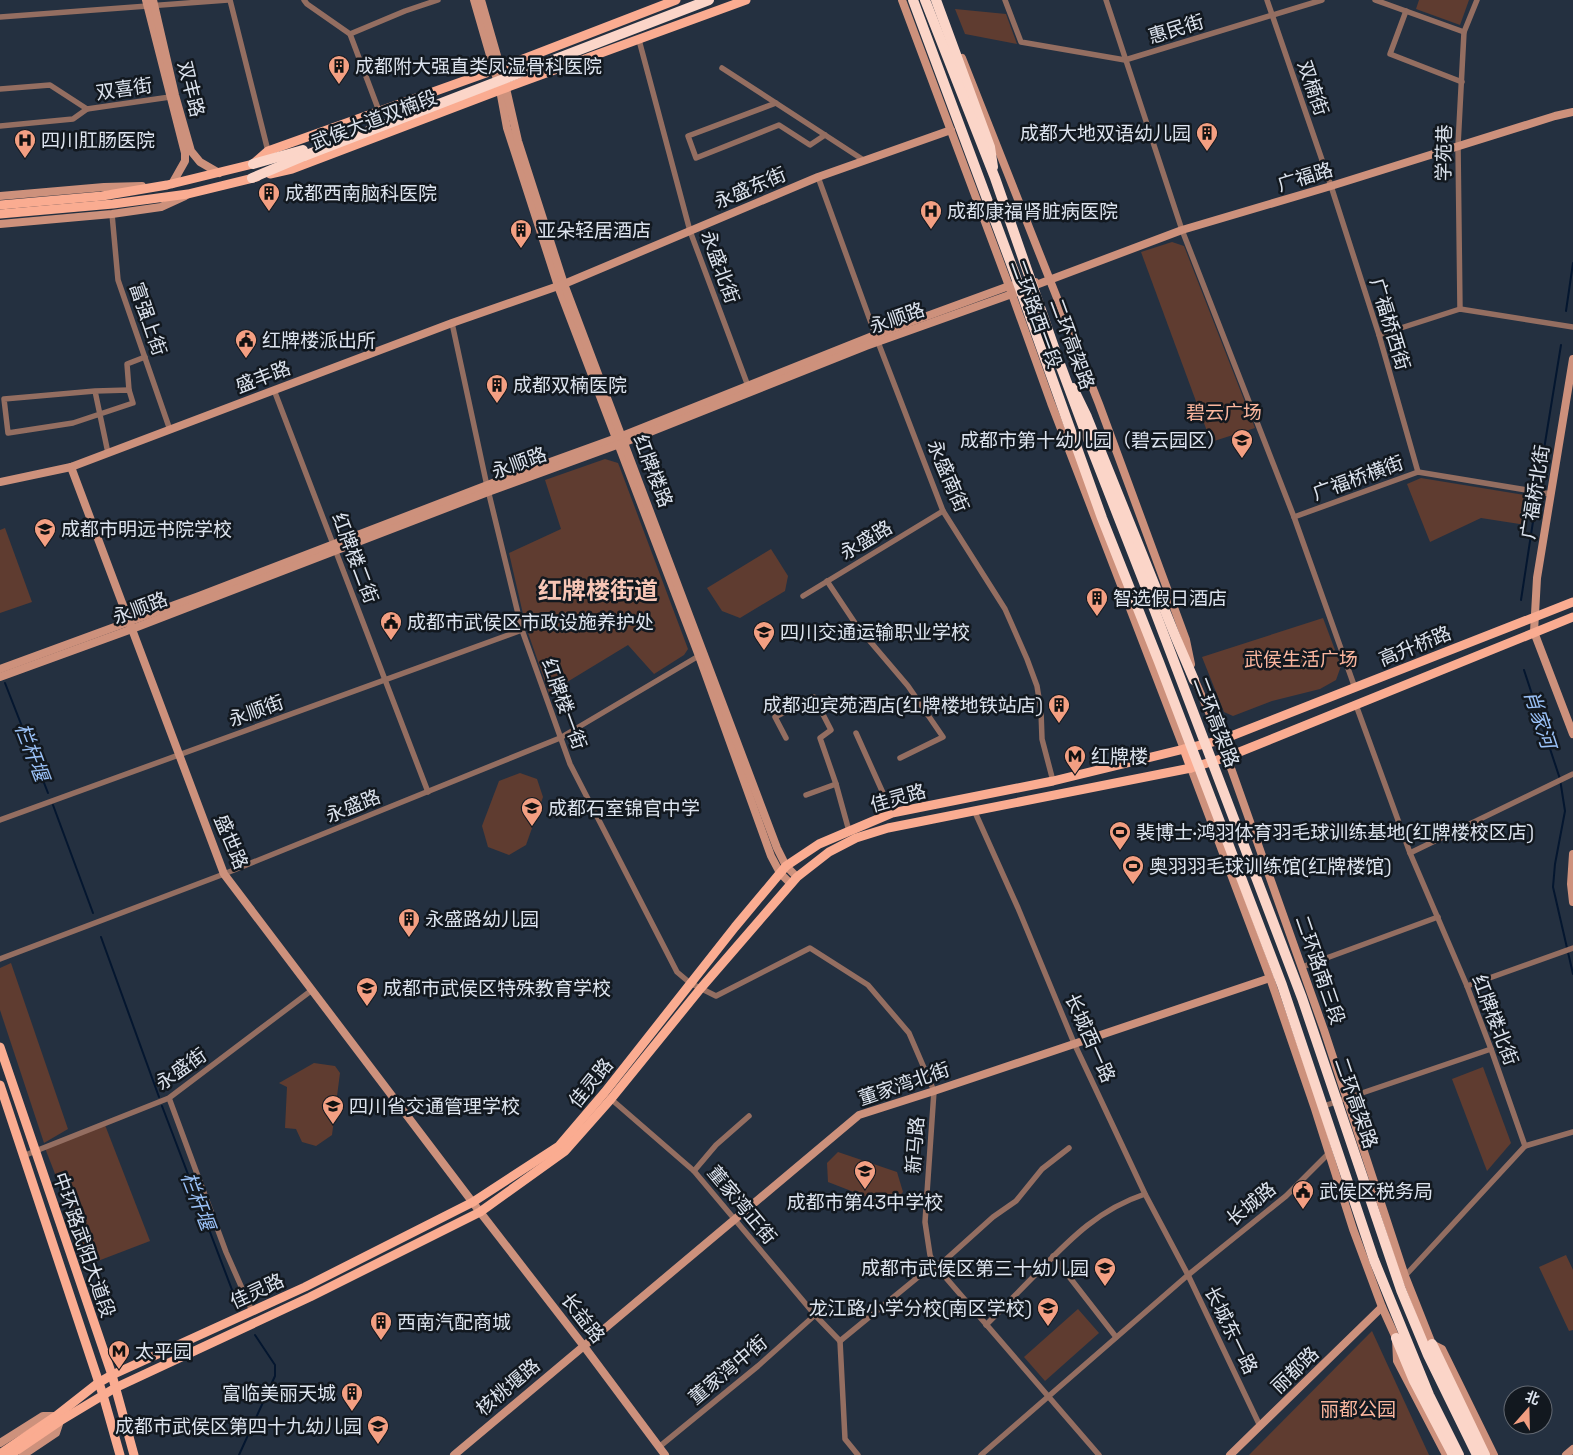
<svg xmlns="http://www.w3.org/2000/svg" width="1573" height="1455" viewBox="0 0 1573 1455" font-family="'Space Grotesk','Noto Sans SC',sans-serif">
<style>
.green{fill:#5f3c30}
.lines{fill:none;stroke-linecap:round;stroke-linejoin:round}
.stream{stroke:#04162f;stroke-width:2}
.street{stroke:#946e61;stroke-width:5.5}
.secondary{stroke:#cd917c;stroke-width:8}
.primary{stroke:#faac91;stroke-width:9}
.highway{stroke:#fbd5c8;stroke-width:10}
.highway-bridge{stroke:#fbd5c8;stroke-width:10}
.labels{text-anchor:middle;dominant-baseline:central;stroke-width:5;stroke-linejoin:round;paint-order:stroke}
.street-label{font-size:19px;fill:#dce3ee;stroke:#12181f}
.poi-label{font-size:19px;fill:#dce3ee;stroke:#12181f;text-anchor:start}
.park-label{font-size:19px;fill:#fbb69e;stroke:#12181f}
.water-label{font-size:20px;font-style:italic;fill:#9ac1f7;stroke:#12181f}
.district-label{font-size:24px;font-weight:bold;fill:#f7c6b6;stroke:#12181f}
</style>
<rect width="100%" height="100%" fill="#243040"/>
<g class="green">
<path d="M 1419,0 L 1469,0 L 1460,25 L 1416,9 Z"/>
<path d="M 955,9 L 1006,14 L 1017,44 L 965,34 Z"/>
<path d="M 1172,242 L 1184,246 L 1255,428 L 1211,442 L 1141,252 Z"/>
<path d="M 605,459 L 618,463 L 620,468 L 688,649 L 684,655 L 654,674 L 628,645 L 549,693 L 526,627 L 509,553 L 561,529 L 545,480 Z"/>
<path d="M 1421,478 L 1531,496 L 1526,525 L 1481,518 L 1430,542 L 1407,484 Z"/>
<path d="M 5,528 L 32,602 L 0,613 L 0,530 Z"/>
<path d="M 771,549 L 788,576 L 785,591 L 740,618 L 722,611 L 707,588 Z"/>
<path d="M 1323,618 L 1341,666 L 1336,680 L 1320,689 L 1272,701 L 1233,716 L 1224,712 L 1202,657 Z"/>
<path d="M 520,773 L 537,779 L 543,797 L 526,845 L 509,855 L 488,847 L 482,826 L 499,781 Z"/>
<path d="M 11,963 L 68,1129 L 44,1143 L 0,1010 L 0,968 Z"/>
<path d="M 314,1063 L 335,1066 L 340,1073 L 332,1135 L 316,1146 L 302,1142 L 296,1129 L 285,1128 L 287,1087 L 279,1083 Z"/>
<path d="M 1483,1067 L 1511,1143 L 1487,1171 L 1452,1079 Z"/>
<path d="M 105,1125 L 150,1241 L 90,1264 L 45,1148 Z"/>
<path d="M 838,1152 L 897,1172 L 903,1192 L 890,1206 L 828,1182 L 827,1163 Z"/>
<path d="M 1566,1255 L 1573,1270 L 1573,1330 L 1569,1331 L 1539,1267 Z"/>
<path d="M 1078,1309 L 1099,1333 L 1045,1381 L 1024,1357 Z"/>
<path d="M 1372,1331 L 1429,1455 L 1249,1455 Z"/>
</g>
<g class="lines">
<g class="stream">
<path d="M 1566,311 L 1573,263"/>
<path d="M 1538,486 L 1561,345"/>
<path d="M 1521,600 L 1536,502"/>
<path d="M 1524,670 L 1560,779 L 1565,811 L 1555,864 L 1553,887 L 1573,974"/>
<path d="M 5,683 L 48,793"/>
<path d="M 53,805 L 93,913"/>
<path d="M 101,937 L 159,1097"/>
<path d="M 162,1106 L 234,1295"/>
<path d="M 239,1455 L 275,1376 L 275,1365 L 255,1335"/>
</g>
<g class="street">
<path d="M 230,0 L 268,151"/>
<path d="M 304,0 L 307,4 L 350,34 L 379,111"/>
<path d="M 1005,0 L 1021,42 L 1125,60 L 1322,0"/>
<path d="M 1106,0 L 1182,230 L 1294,517 L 1355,688"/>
<path d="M 1267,0 L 1331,186 L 1379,335 L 1418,472"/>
<path d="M 1375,0 L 1464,32"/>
<path d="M 1406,11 L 1390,54 L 1462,82"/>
<path d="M 0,17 L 228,0"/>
<path d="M 350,34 L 405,11 L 438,0"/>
<path d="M 639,40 L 690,231 L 748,386"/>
<path d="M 722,68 L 865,161"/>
<path d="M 0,89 L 50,85 L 87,109 L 170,97"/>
<path d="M 776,103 L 688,136 L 696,158 L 779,125 L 810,145 L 825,135"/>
<path d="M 0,126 L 73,119 L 87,109"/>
<path d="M 818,177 L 878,342 L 943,511 L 1005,609 L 1027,659 L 1037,686 L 1041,711 L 1042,739 L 1053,781"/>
<path d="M 112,214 L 118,280 L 170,430"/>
<path d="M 1460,309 L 1458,145 L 1464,32 L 1477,0"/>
<path d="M 452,323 L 487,486 L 522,630 L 570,764 L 677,972 L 690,983 L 716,996 L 810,948 L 868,985 L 909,1033 L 934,1091 L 925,1222 L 930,1255 L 934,1264 L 1099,1455"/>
<path d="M 1379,335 L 1460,309 L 1573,327"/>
<path d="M 129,390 L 127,364 L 145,357"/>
<path d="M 274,390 L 428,792"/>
<path d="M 95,391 L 129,390 L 133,403 L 73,423 L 8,433 L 4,399 L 95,391 L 108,453"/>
<path d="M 1294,517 L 1418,472 L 1551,494"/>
<path d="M 827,581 L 857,626 L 908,686 L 943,737 L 900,758"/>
<path d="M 803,596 L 943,511"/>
<path d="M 1356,705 L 1410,853 L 1467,986 L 1491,1049 L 1525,1146"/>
<path d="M 856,733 L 892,813"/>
<path d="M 786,738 L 775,717 L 814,697 L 831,730 L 820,738 L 836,784 L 849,831"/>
<path d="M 806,795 L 836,784"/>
<path d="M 974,810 L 1018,908 L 1074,1043 L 1145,1194 L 1188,1275 L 1260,1426"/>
<path d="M 0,820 L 522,630"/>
<path d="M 1410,853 L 1573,774"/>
<path d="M 0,959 L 224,874 L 560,738 L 702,654"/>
<path d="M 1302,967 L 1438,917"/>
<path d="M 1467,986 L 1573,948"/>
<path d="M 169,1098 L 226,1252 L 252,1311"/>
<path d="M 611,1099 L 694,1171 L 815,1315 L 840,1341"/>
<path d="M 1321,1107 L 1491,1049"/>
<path d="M 1525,1146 L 1573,1132"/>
<path d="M 23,1156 L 169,1098 L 312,990"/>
<path d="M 694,1171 L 716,1145 L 749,1116"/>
<path d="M 1053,1256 L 1116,1337"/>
<path d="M 1404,1277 L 1525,1146"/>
<path d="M 986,1325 C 1004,1307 1022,1288 1040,1270 C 1072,1237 1100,1209 1145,1194"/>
<path d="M 840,1341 L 934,1264 L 943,1262 L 993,1217 L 1016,1201 L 1042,1169 L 1069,1148"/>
<path d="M 840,1341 L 845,1439 L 858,1455"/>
<path d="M 659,1447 L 758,1366 L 815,1315"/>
<path d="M 981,1455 L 1188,1275 L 1286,1196 L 1329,1153"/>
</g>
<g class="secondary">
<path d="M 146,0 L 185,153 L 185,161 L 172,184"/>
<path d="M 153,0 L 175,95 L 191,151 L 200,162 L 219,173"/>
<path d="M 474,0 L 500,90 L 507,128 L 558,286 L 699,656 L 771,856 L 780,873 L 791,884"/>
<path d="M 481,0 L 502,73"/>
<path d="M 902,0 L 1009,286 L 1051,403 L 1184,749"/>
<path d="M 962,58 L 1099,404 L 1186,640 L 1191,664"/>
<path d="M 505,84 L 518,141 L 564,284 L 777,848 L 786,866 L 797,877"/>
<path d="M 0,196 L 104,187 L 142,186"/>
<path d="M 0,224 L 112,214 L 161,207 L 185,196"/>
<path d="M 1573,359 L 1537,578 L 1534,632 L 1573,734"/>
<path d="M 71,467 L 224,874 L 480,1212 L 583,1345 L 665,1455"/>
<path d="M 0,482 L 71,467 L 452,323 L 564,284 L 818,177 L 951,130"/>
<path d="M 0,669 L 199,596 L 503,479 L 622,436 L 875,335 L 1009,286 L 1035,282"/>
<path d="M 1193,676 L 1221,740 L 1324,1030 L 1405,1276 L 1432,1344 L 1442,1349 L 1494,1455"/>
<path d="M 0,677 L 132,629 L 488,492 L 625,442 L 866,346 L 1012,294 L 1182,230 L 1331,186 L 1555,116 L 1573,112"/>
<path d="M 1191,768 L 1270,978 L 1315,1109 L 1353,1229 L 1382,1307 L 1396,1338 L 1397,1361 L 1446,1455"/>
<path d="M 1573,854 L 1571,884 L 1573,902"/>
<path d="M 0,1443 L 43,1416 L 56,1416"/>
<path d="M 23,1455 L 56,1433 L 60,1421"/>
<path d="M 454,1455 L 859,1115 L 934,1091 L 1270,978"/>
<path d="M 1230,1455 L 1382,1307"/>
<path d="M 1566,1455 L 1573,1449"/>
</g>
<g class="primary">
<path d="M 270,174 L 292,169 L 500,90 L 746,0"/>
<path d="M 0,205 L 102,196 L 167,185 L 253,164 L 268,151 L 500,68 L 676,0"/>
<path d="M 0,214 L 113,204 L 188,194 L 257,177"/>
<path d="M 1184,749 L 1191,768"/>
<path d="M 0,1047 L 112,1375 L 134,1455"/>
<path d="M 0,1085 L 103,1395 L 120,1455"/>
<path d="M 0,1454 L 56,1416 L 98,1383 L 112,1375 L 305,1287 L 473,1202 L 559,1146 L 605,1092 L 735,927 L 786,866 L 819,844 L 892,813 L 1053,781 L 1221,740 L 1573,602"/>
<path d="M 10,1455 L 60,1421 L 115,1388 L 310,1297 L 480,1212 L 565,1151 L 611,1099 L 701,988 L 797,877 L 829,852 L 856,838 L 888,828 L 1191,768 L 1227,757 L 1573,617"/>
</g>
<g class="highway">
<path d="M 936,0 L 990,147 L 993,167"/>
<path d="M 253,164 L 303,150"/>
<path d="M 252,178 L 304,156"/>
<path d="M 1073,388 L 1087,417 L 1176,638 L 1194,680"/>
<path d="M 1396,1338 L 1414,1381 L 1453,1455"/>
<path d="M 1432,1344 L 1485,1455"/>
</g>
<g class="highway-bridge">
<path d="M 913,0 L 1013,269 L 1102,518 L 1159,662 L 1282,985 L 1374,1260 L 1429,1395 L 1459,1455"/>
<path d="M 925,0 L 995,178 L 1057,356 L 1089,442 L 1143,580 L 1302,998 L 1401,1290 L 1428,1355 L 1477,1455"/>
<path d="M 304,156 L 709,0"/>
</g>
</g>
<defs>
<g id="building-pin" transform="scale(1.125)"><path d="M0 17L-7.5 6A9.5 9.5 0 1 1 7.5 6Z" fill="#f39f82" stroke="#12181f"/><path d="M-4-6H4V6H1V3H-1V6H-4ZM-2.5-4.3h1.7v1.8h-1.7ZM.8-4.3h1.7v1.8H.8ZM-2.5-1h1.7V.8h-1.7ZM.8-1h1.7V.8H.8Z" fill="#111"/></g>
<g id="hospital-pin" transform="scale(1.125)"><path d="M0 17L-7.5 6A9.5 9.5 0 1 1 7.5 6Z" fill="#f39f82" stroke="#12181f"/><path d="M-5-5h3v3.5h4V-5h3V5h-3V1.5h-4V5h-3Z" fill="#111"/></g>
<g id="civic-pin" transform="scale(1.125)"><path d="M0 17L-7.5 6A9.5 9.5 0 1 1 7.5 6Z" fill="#f39f82" stroke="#12181f"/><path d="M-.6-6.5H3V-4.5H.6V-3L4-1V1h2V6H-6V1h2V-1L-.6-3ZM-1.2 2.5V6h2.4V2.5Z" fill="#111"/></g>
<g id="school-pin" transform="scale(1.125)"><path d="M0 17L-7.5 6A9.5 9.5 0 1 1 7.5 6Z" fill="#f39f82" stroke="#12181f"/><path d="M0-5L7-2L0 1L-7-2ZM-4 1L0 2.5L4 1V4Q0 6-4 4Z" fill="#111"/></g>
<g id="metro-pin" transform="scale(1.125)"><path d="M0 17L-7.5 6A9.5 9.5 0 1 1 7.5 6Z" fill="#f39f82" stroke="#12181f"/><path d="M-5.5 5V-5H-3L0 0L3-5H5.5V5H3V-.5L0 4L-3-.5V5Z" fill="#111"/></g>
<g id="stadium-pin" transform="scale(1.125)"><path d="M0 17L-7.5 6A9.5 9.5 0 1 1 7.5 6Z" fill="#f39f82" stroke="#12181f"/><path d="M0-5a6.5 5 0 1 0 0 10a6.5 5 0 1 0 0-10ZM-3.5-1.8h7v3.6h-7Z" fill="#111"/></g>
</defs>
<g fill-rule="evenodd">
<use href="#building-pin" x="339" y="66"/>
<use href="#building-pin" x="1207" y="133"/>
<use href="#hospital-pin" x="25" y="140"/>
<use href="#building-pin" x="269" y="193"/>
<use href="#hospital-pin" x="931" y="211"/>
<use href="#building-pin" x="521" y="230"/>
<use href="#civic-pin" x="246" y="340"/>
<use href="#building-pin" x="497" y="385"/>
<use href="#school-pin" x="1242" y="440"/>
<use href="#school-pin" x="45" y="529"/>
<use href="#building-pin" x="1097" y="598"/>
<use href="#civic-pin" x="391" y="622"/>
<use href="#school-pin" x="764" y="632"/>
<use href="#building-pin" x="1059" y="705"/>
<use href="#metro-pin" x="1075" y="756"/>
<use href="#school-pin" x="532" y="808"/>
<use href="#stadium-pin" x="1120" y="832"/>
<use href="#stadium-pin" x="1133" y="866"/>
<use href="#building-pin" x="409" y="919"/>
<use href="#school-pin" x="367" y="988"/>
<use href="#school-pin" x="333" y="1106"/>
<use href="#school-pin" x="865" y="1171"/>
<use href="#civic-pin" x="1303" y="1191"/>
<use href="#school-pin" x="1105" y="1268"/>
<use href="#school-pin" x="1048" y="1308"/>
<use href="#building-pin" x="381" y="1322"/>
<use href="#metro-pin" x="119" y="1351"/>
<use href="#building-pin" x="352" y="1393"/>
<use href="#school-pin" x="378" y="1426"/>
</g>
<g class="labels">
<g class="street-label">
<text transform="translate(1176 29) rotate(-17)">惠民街</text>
<text transform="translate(1313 88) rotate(71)">双楠街</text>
<text transform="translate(124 89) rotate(-8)">双喜街</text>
<text transform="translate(191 89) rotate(76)">双丰路</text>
<text transform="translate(374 120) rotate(-21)">武侯大道双楠段</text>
<text transform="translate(1444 153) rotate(-89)">学苑巷</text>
<text transform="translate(1305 177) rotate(-17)">广福路</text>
<text transform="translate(750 188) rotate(-23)">永盛东街</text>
<text transform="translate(720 267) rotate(70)">永盛北街</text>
<text transform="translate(1036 314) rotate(70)">二环路西一段</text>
<text transform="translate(897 318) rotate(-19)">永顺路</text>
<text transform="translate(148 319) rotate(71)">富强上街</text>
<text transform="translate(1390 324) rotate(73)">广福桥西街</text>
<text transform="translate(1072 344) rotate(70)">二环高架路</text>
<text transform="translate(263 377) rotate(-21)">盛丰路</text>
<text transform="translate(519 463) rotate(-20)">永顺路</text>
<text transform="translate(653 471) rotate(69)">红牌楼路</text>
<text transform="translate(948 476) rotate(67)">永盛南街</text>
<text transform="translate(1358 478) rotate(-20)">广福桥横街</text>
<text transform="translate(1535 492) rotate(-81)">广福桥北街</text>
<text transform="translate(866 540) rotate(-31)">永盛路</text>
<text transform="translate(355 558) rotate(69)">红牌楼二街</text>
<text transform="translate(140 608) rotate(-21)">永顺路</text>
<text transform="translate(1415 646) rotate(-22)">高升桥路</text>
<text transform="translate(564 704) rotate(70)">红牌楼一街</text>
<text transform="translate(256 711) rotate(-20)">永顺街</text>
<text transform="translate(1216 722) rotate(69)">二环高架路</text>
<text transform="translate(898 798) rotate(-16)">佳灵路</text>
<text transform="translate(353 806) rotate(-22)">永盛路</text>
<text transform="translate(231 842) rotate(67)">盛世路</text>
<text transform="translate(1320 970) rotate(71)">二环路南三段</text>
<text transform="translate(1495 1020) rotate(69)">红牌楼北街</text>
<text transform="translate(1090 1038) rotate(66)">长城西一路</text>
<text transform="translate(181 1069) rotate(-35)">永盛街</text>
<text transform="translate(591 1083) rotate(-51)">佳灵路</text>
<text transform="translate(904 1084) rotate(-19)">董家湾北街</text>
<text transform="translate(1356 1103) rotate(71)">二环高架路</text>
<text transform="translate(915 1145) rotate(-86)">新马路</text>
<text transform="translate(1251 1204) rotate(-39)">长城路</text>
<text transform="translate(742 1205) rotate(50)">董家湾正街</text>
<text transform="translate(84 1245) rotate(71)">中环路武阳大道段</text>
<text transform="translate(257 1291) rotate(-25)">佳灵路</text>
<text transform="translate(583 1318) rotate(52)">长益路</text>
<text transform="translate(1231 1330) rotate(64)">长城东一路</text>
<text transform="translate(728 1370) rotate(-40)">董家湾中街</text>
<text transform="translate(1295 1370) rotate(-44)">丽都路</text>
<text transform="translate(508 1387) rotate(-40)">核桃堰路</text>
</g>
<g class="poi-label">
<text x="355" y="66">成都附大强直类凤湿骨科医院</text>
<text x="1191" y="133" text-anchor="end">成都大地双语幼儿园</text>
<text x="41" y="140">四川肛肠医院</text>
<text x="285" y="193">成都西南脑科医院</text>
<text x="947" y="211">成都康福肾脏病医院</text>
<text x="537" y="230">亚朵轻居酒店</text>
<text x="262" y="340">红牌楼派出所</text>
<text x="513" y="385">成都双楠医院</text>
<text x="1226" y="440" text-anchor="end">成都市第十幼儿园（碧云园区）</text>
<text x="61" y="529">成都市明远书院学校</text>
<text x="1113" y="598">智选假日酒店</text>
<text x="407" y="622">成都市武侯区市政设施养护处</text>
<text x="780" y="632">四川交通运输职业学校</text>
<text x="1043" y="705" text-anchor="end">成都迎宾苑酒店(红牌楼地铁站店)</text>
<text x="1091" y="756">红牌楼</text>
<text x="548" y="808">成都石室锦官中学</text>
<text x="1136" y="832">裴博士·鸿羽体育羽毛球训练基地(红牌楼校区店)</text>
<text x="1149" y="866">奥羽羽毛球训练馆(红牌楼馆)</text>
<text x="425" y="919">永盛路幼儿园</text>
<text x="383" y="988">成都市武侯区特殊教育学校</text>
<text x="349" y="1106">四川省交通管理学校</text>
<text x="1319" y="1191">武侯区税务局</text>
<text x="865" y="1202" text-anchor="middle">成都市第43中学校</text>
<text x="1089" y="1268" text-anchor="end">成都市武侯区第三十幼儿园</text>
<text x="1032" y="1308" text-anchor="end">龙江路小学分校(南区学校)</text>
<text x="397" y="1322">西南汽配商城</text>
<text x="135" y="1351">太平园</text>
<text x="336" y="1393" text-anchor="end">富临美丽天城</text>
<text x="362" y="1426" text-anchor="end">成都市武侯区第四十九幼儿园</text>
</g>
<g class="park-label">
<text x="1224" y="412">碧云广场</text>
<text x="1301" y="659">武侯生活广场</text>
<text x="1358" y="1409">丽都公园</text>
</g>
<g class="water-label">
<text transform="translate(1540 719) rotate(72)">肖家河</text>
<text transform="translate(32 752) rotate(69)">栏杆堰</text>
<text transform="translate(198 1201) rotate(69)">栏杆堰</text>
</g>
<g class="district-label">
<text x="598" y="590">红牌楼街道</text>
</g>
</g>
<g transform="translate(1528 1410) rotate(20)"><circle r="24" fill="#12181f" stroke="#636972"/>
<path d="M0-4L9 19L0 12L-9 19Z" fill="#f39f82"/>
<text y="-8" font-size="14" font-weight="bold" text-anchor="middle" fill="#dce3ee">北</text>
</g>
</svg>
